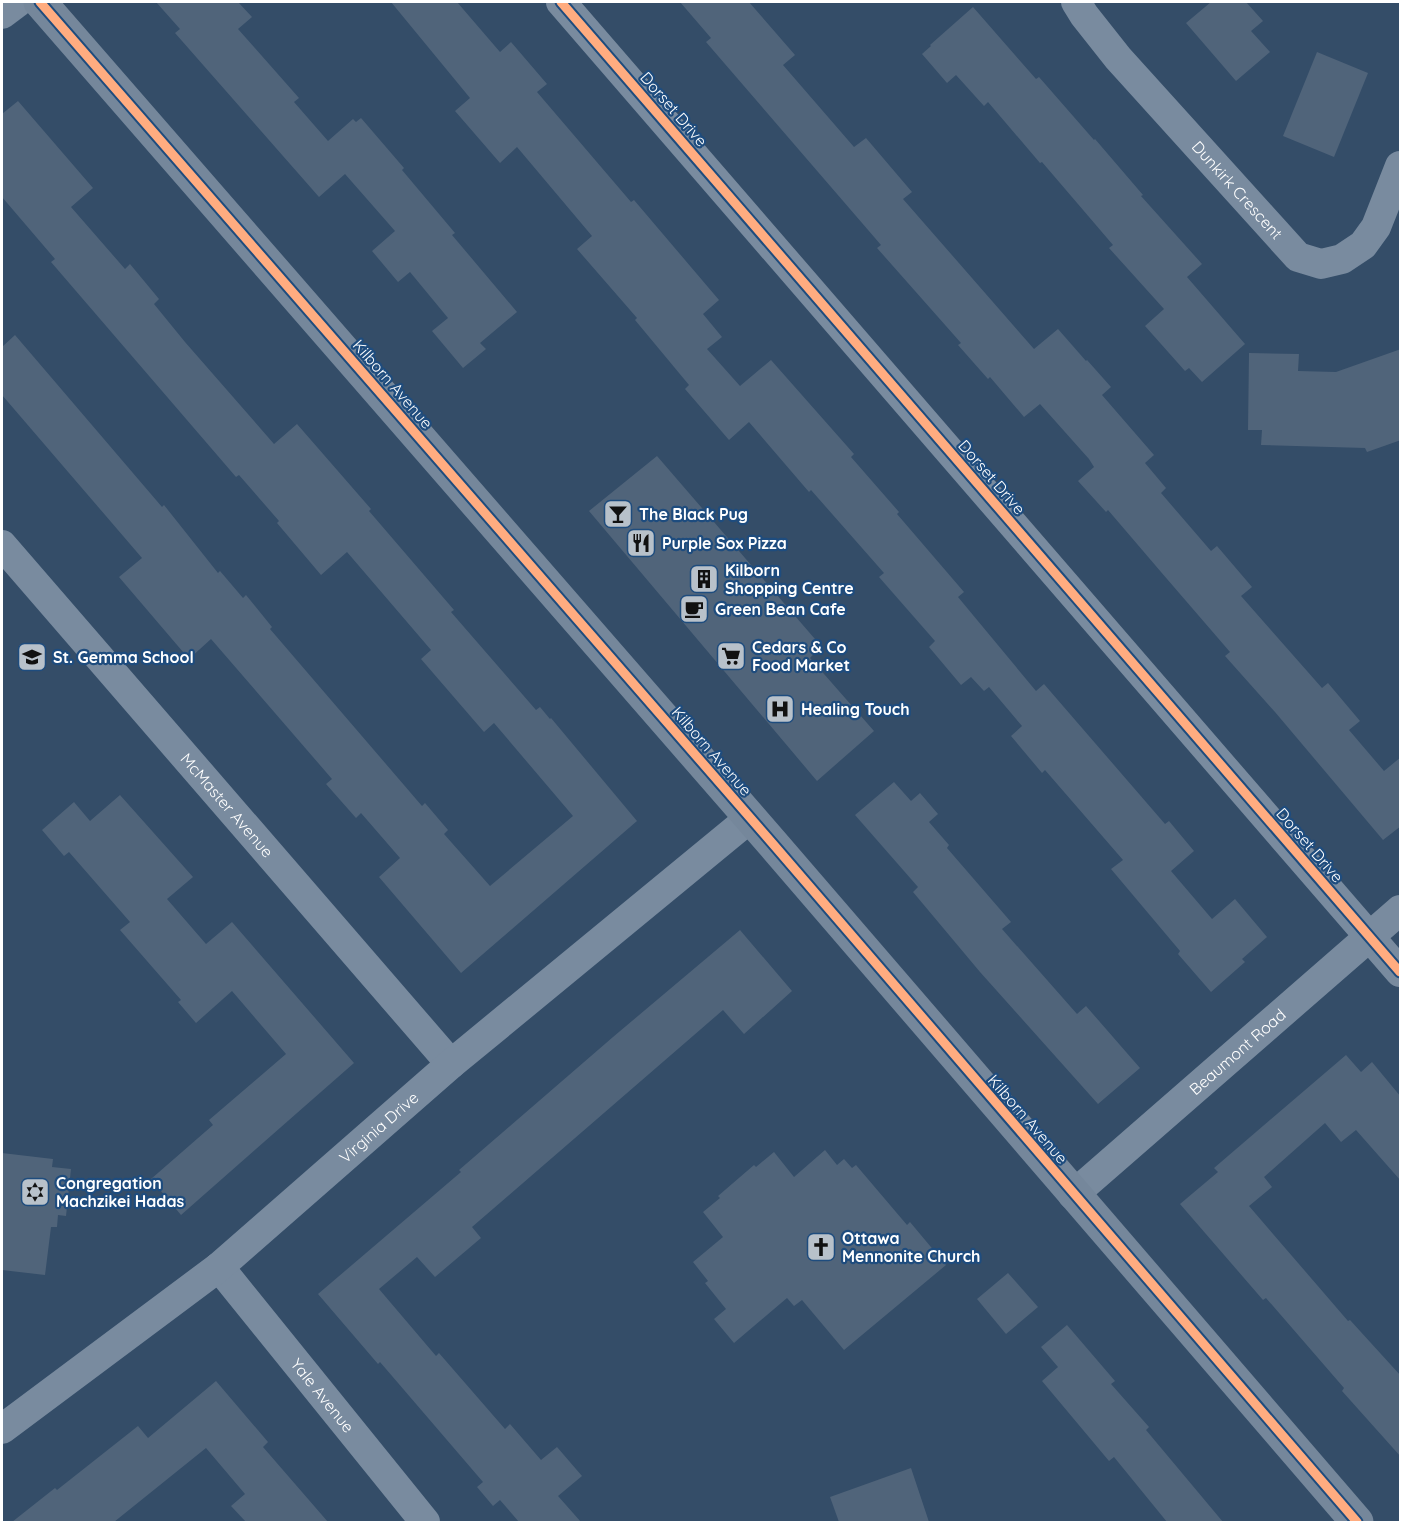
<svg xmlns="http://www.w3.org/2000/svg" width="1402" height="1524" viewBox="0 0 1402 1524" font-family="Quicksand,sans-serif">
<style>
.building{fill:#50647a}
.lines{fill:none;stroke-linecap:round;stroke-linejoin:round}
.street{stroke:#798b9f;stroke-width:30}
.secondary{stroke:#75879b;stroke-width:33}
.cycleway-casing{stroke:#1e4c7e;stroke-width:13}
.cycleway{stroke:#ffac80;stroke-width:9}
.labels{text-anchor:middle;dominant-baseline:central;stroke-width:4.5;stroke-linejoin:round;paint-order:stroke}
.street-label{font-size:16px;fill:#fff;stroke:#1e4c7e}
.poi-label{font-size:16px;font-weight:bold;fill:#fff;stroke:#1e4c7e;text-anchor:start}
</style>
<rect width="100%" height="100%" fill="#344d68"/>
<g class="building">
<path d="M 156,2 L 238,2 L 252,17 L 238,29 L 299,98 L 294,102 L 328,141 L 353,119 L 356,122 L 361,118 L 404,168 L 402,170 L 455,233 L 452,235 L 517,312 L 480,343 L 486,349 L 463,368 L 432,331 L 448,318 L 410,272 L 398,282 L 372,251 L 395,231 L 345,174 L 319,197 L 175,33 L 180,29 Z"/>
<path d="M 391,2 L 457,2 L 500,52 L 511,42 L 547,84 L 537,92 L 631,202 L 634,200 L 719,300 L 703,314 L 722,337 L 707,349 L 740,386 L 771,360 L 854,454 L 851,457 L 899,512 L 897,514 L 964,592 L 958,597 L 1036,691 L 1044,684 L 1165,824 L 1169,821 L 1194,851 L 1171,871 L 1212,919 L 1235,899 L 1267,937 L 1242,959 L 1245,962 L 1211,992 L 1178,954 L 1180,951 L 1111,869 L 1123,860 L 1045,770 L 1042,773 L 1011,736 L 1022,726 L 989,687 L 984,691 L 971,677 L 961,685 L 929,647 L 935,641 L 879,577 L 884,573 L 811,490 L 809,492 L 749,422 L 729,440 L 685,389 L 689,385 L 635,320 L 637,318 L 577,249 L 592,236 L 517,147 L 500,163 L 455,111 L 470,98 Z"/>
<path d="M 680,2 L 749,2 L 795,55 L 783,65 L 854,147 L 866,138 L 912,192 L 903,199 L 1034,349 L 1058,329 L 1086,361 L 1087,360 L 1111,387 L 1102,395 L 1154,455 L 1145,463 L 1166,488 L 1161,493 L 1211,551 L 1217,546 L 1252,587 L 1241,596 L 1322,688 L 1328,683 L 1360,721 L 1349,730 L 1384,771 L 1401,757 L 1401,826 L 1383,840 L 1275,712 L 1225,656 L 1230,652 L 1161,572 L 1108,510 L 1106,512 L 1078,481 L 1094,467 L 1089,459 L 1040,404 L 1024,417 L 990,377 L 988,379 L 958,345 L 961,343 L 877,248 L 881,245 L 706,42 L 711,38 Z"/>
<path d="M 1211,2 L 1246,2 L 1263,21 L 1251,31 L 1270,52 L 1236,81 L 1186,23 Z"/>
<path d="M 973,7 L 1036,79 L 1039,77 L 1094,140 L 1095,139 L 1143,195 L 1141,196 L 1202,264 L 1187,277 L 1245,344 L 1202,382 L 1189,368 L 1185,371 L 1145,326 L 1164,309 L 1109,248 L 1113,245 L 1042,162 L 1040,163 L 988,102 L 984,106 L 956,75 L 947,83 L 922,54 L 931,46 L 930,45 Z"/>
<path d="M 1317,52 L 1368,73 L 1334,157 L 1283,136 Z"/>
<path d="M 18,101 L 93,188 L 71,207 L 125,269 L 130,264 L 159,299 L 154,304 L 185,342 L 274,444 L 297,424 L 371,509 L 369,511 L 454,610 L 451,612 L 536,710 L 540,707 L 550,719 L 551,718 L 637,821 L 461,973 L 379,877 L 400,858 L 361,813 L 356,818 L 326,784 L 332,779 L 211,639 L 189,659 L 119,577 L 142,558 L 2,395 L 2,347 L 15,335 L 162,507 L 164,505 L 218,573 L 220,571 L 243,598 L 246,595 L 272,627 L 270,629 L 422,806 L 425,803 L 448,830 L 444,834 L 490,886 L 573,816 L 494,723 L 484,732 L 421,659 L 431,650 L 347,552 L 321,575 L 277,523 L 279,521 L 239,475 L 236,477 L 51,262 L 55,259 L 2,197 L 2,114 Z"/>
<path d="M 1401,349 L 1401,440 L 1367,452 L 1365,448 L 1261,445 L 1262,430 L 1248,430 L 1249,353 L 1299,354 L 1298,371 L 1336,372 Z"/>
<path d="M 657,456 L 821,646 L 810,658 L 874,731 L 817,781 L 589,511 Z"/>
<path d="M 894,782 L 911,801 L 920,793 L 938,814 L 929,822 L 949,845 L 947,848 L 1011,922 L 1002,929 L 1077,1014 L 1086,1006 L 1140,1068 L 1098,1104 L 980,972 L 913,892 L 918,887 L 855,815 Z"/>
<path d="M 120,795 L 193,877 L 167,899 L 206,944 L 232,922 L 354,1063 L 181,1215 L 151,1179 L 213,1125 L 209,1120 L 286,1054 L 232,991 L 196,1023 L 178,1002 L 181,1000 L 120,930 L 130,922 L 69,852 L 64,856 L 42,830 L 74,802 L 90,821 Z"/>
<path d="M 740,930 L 792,991 L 744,1034 L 723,1010 L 472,1227 L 481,1238 L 435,1277 L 417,1257 L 379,1289 L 436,1356 L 439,1353 L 505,1429 L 510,1424 L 541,1460 L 557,1447 L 582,1476 L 558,1496 L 581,1522 L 519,1522 L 500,1500 L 493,1506 L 477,1487 L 483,1482 L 380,1362 L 378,1364 L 318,1294 L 461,1172 L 459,1170 L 613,1037 Z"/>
<path d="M 1346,1055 L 1361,1072 L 1372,1062 L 1401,1097 L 1401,1181 L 1356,1130 L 1341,1142 L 1325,1123 L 1264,1177 L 1272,1187 L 1249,1206 L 1348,1321 L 1350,1320 L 1401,1376 L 1401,1457 L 1342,1391 L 1344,1388 L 1266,1298 L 1263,1300 L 1180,1204 L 1218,1172 L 1214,1168 Z"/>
<path d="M 825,1150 L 837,1165 L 844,1159 L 852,1168 L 856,1165 L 907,1225 L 910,1222 L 946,1265 L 844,1350 L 802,1300 L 794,1306 L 787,1298 L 734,1343 L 714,1319 L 726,1309 L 705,1283 L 708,1281 L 693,1262 L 723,1237 L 703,1212 L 720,1198 L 718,1196 L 754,1165 L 756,1167 L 774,1152 L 794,1177 Z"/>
<path d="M 2,1153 L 53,1159 L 52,1167 L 71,1169 L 66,1216 L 58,1215 L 57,1227 L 51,1227 L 45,1275 L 2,1270 Z"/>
<path d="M 1008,1273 L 1038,1307 L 1006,1334 L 977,1299 Z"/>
<path d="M 1067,1325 L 1115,1381 L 1111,1384 L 1149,1427 L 1146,1430 L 1223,1522 L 1167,1522 L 1114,1457 L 1109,1461 L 1042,1381 L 1058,1367 L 1041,1347 Z"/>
<path d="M 216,1381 L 268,1442 L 263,1447 L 328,1522 L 246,1522 L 231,1506 L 245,1494 L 206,1448 L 114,1522 L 12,1522 L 55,1488 L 57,1490 L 138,1426 L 148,1438 Z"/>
<path d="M 911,1468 L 929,1522 L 839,1522 L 830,1497 Z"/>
</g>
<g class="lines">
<g class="street">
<path d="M 561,2 L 1400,972"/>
<path id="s1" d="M 1076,2 L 1084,15 L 1118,58 L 1298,257 L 1321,264 L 1342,259 L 1363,245 L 1376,227 L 1400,166"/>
<path d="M 2,14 L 18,2"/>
<path id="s2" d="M 2,545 L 451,1064"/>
<path id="s3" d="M 1073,1195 L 1400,910"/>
<path id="s4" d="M 219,1267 L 425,1522"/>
<path id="s5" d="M 2,1429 L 219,1267 L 451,1064 L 750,818"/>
</g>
<path class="secondary" d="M 40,2 L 773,844 L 1357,1522"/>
<g class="cycleway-casing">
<g id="cycleway">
<path d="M 40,2 L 773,844 L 1357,1522"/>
<path d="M 561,2 L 1400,972"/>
</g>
</g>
<use href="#cycleway" class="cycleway"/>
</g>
<defs>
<g id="bar-square" transform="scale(1.5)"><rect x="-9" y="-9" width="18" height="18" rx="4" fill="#b8c1ca" stroke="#1e4c7e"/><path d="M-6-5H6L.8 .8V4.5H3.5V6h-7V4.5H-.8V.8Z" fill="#111"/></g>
<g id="restaurant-square" transform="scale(1.5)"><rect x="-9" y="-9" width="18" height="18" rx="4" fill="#b8c1ca" stroke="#1e4c7e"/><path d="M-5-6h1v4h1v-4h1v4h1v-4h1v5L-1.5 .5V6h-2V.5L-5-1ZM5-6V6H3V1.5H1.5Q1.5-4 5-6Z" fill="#111"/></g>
<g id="building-square" transform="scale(1.5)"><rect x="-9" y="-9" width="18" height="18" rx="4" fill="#b8c1ca" stroke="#1e4c7e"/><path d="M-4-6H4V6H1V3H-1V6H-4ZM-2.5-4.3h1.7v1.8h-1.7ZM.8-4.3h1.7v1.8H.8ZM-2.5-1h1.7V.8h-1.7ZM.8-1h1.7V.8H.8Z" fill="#111"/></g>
<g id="cafe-square" transform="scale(1.5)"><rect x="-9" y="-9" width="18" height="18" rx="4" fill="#b8c1ca" stroke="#1e4c7e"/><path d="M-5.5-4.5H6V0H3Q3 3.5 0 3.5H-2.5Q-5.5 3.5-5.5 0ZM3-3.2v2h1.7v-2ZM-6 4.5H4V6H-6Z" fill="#111"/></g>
<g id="supermarket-square" transform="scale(1.5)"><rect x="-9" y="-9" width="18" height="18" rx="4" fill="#b8c1ca" stroke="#1e4c7e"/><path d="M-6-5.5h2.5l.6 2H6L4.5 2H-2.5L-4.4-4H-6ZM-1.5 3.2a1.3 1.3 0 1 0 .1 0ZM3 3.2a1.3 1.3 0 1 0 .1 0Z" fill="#111"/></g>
<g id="school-square" transform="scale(1.5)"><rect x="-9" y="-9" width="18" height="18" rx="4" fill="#b8c1ca" stroke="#1e4c7e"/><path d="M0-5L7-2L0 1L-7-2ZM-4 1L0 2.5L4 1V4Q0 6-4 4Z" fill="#111"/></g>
<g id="hospital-square" transform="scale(1.5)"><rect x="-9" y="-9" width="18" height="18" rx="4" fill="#b8c1ca" stroke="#1e4c7e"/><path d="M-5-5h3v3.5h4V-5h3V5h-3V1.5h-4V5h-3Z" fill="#111"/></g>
<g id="synagogue-square" transform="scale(1.5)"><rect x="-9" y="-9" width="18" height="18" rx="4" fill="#b8c1ca" stroke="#1e4c7e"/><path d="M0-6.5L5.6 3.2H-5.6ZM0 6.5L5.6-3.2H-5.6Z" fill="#111"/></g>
<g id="church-square" transform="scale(1.5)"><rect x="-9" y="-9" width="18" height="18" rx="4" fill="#b8c1ca" stroke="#1e4c7e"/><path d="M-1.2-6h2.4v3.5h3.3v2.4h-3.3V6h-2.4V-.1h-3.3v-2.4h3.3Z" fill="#111"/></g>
</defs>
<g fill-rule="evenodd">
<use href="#bar-square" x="618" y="514"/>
<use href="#restaurant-square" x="641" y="543"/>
<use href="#building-square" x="704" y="579"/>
<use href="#cafe-square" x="694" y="609"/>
<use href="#supermarket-square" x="731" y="656"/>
<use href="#school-square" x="32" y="657"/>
<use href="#hospital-square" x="780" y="709"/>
<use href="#synagogue-square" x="35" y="1192"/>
<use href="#church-square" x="821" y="1247"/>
</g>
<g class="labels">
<g class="street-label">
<text transform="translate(674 109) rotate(49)">Dorset Drive</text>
<text stroke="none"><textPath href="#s1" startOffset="248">Dunkirk Crescent</textPath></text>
<text transform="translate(393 384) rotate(49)">Kilborn Avenue</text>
<text transform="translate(992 477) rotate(49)">Dorset Drive</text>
<text transform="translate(712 751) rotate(49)">Kilborn Avenue</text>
<text stroke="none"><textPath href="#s2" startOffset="344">McMaster Avenue</textPath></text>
<text transform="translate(1310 845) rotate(49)">Dorset Drive</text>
<text stroke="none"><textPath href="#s3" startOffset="218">Beaumont Road</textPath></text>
<text transform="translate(1028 1119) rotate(49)">Kilborn Avenue</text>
<text stroke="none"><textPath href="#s5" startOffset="483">Virginia Drive</textPath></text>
<text stroke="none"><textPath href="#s4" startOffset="165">Yale Avenue</textPath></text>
</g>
<g class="poi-label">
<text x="639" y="514">The Black Pug</text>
<text x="662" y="543">Purple Sox Pizza</text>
<text x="725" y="570">Kilborn<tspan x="725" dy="18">Shopping Centre</tspan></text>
<text x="715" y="609">Green Bean Cafe</text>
<text x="752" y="647">Cedars &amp; Co<tspan x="752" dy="18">Food Market</tspan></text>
<text x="53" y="657">St. Gemma School</text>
<text x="801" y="709">Healing Touch</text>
<text x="56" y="1183">Congregation<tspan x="56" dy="18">Machzikei Hadas</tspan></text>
<text x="842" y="1238">Ottawa<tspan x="842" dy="18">Mennonite Church</tspan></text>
</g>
</g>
<rect width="1402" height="1524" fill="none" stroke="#ffffff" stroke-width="6"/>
</svg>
